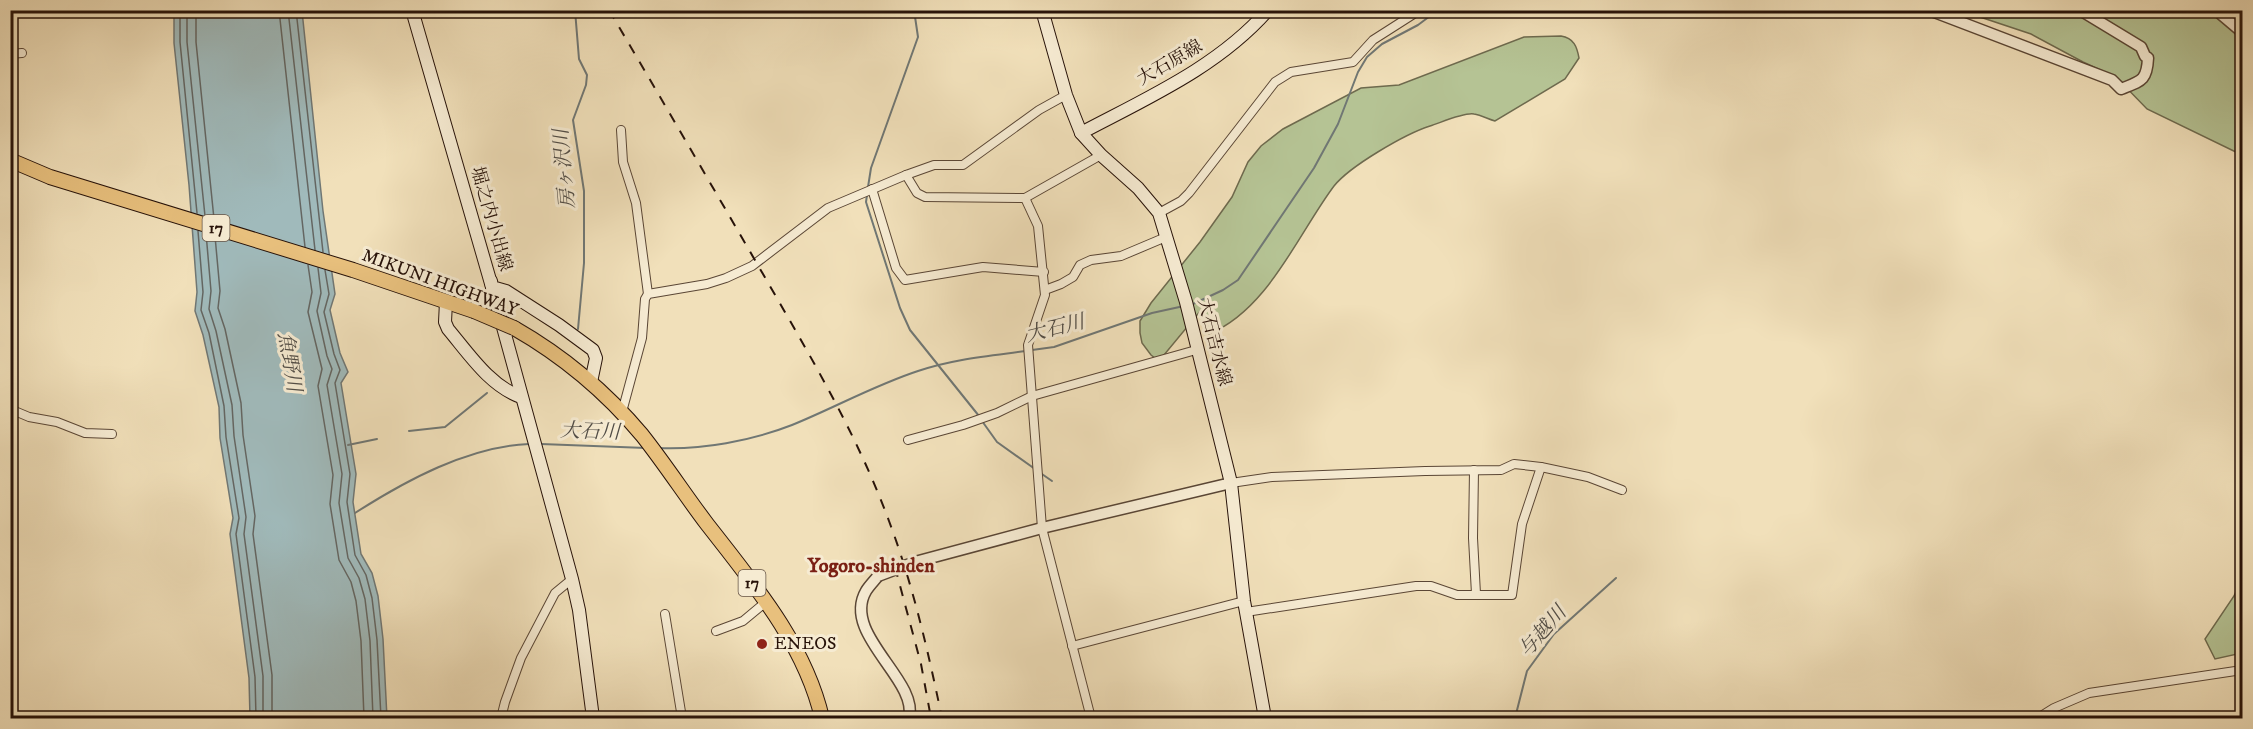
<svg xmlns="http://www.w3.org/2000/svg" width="2253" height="729" viewBox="0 0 2253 729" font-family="'IM FELL DW Pica','Noto Serif JP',serif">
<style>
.green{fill:#b5c394;stroke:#6e6a4e;stroke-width:1.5}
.water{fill:#a0babb;stroke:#707774;stroke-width:1.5}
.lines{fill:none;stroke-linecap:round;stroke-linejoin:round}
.shore{stroke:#646662;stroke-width:1.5}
.stream{stroke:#707774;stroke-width:2}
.minor-casing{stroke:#5a4635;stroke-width:10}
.tertiary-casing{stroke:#5a4635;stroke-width:13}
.secondary-casing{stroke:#271209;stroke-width:14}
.trunk-casing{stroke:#271209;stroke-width:16}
.minor{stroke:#f6ebd2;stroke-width:8}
.tertiary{stroke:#f6ebd2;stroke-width:10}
.secondary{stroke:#f6ebd2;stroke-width:12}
.trunk{stroke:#e8c07d;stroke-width:14}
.rail{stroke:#271209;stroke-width:2;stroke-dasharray:10 10;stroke-linecap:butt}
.tertiary-bridge-casing{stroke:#5a4635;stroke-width:13;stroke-linecap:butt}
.trunk-bridge-casing{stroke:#271209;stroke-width:16;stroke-linecap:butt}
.tertiary-bridge{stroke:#f6ebd2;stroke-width:10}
.trunk-bridge{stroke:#e8c07d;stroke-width:14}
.poi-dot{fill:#8f2418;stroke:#f6ebd2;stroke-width:2}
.labels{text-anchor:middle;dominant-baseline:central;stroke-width:6;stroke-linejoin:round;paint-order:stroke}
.shield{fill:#f6ebd2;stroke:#655345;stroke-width:1.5}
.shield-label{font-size:16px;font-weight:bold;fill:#271209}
.street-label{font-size:18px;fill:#271209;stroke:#f6ebd2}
.poi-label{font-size:18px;fill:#271209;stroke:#f6ebd2;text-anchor:start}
.water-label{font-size:20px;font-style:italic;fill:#514d47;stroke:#f6ebd2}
.neighbourhood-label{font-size:20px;font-weight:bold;fill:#7a1f14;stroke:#f6ebd2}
</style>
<rect width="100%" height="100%" fill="#f1e0ba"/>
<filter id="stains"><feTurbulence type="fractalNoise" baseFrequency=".00333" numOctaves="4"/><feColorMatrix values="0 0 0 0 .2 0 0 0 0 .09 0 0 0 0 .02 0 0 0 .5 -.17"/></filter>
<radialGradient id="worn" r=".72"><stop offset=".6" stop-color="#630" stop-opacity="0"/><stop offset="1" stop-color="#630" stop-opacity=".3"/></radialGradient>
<g class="green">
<path d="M 1962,11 L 2224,11 L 2242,43 L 2242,155 L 2147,109 L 2116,77 L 2083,62 L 2031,34 Z"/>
<path d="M 1561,36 C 1574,38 1577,47 1579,58 L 1565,79 L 1495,121 C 1488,119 1481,115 1474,114 C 1464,112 1440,123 1430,126 C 1405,134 1350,166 1334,186 C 1298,234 1268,310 1209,334 L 1202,309 L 1159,361 L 1151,355 L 1142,343 L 1140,333 L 1140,321 L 1151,303 L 1200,242 L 1232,197 L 1248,162 L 1261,146 L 1283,129 L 1361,88 L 1399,85 L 1524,37 Z"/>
<path d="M 2242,578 L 2242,653 L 2215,659 L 2205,639 L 2234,596 Z"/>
</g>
<path class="water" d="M 174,11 L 302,11 L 323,211 L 335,294 L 330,310 L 340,353 L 348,372 L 341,383 L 356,474 L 353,502 L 361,554 L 372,573 L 378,596 L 383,639 L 387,718 L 250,718 L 249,678 L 230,534 L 233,518 L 220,438 L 219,407 L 203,335 L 195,311 L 197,292 L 189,185 L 174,43 Z"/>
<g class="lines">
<g class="shore">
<path d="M 180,10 L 180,42 L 197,213"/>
<path d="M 187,10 L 187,42 L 205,216"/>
<path d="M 196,10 L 196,42 L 214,219"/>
<path d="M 279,10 L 305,247"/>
<path d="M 288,10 L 315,250"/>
<path d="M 296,10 L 323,252"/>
<path d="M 198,231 L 203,292 L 201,310 L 209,333 L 224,406 L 226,437 L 239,518 L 236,534 L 255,677 L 256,718"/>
<path d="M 206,233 L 211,291 L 209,309 L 216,331 L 232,405 L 234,436 L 246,517 L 244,534 L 263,676 L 263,718"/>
<path d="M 215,236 L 220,291 L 218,308 L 225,329 L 241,403 L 243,435 L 255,516 L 253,534 L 272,675 L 272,718"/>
<path d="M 308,265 L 312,292 L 308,312 L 322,369 L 318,386 L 333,475 L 330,504 L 339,560 L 351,582 L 356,601 L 361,641 L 364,718"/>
<path d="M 318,268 L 321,293 L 317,311 L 327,356 L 332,369 L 327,385 L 342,474 L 339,503 L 348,558 L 359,578 L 365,599 L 370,641 L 373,718"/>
<path d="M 325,270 L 329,294 L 324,312 L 334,354 L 340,370 L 335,383 L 350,474 L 347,502 L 355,555 L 366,575 L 372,598 L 377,640 L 381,718"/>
</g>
<g class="stream">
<path d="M 575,10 L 579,59 L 587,75 L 586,85 L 573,120 L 584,191 L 584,263 L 578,329"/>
<path d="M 868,187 L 871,168 L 918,37 L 914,10"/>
<path d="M 867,195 L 866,202 L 900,308 L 910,330 L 979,416"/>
<path d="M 1193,304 L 1223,290 L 1238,280 L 1314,168 L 1338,124 L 1358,72 L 1367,57 L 1382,44 L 1418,25 L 1438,10"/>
<path d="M 1032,350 L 1054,347 L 1152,313 L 1184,306"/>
<path d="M 982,421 L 997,442 L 1035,469"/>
<path d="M 409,431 L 445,427 L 487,393"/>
<path d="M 541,444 L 646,448"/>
<path d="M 348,445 L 377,439"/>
<path d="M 658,448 C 702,450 751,441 792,425 C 834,408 875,385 918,371 C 953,359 989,356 1026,351"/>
<path d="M 1039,472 L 1052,481"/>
<path d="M 355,513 C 405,481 469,446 529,444"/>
<path d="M 1515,718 L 1527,671 L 1554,634 L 1616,578"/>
</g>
<g class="minor-casing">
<g id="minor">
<path d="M 10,54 L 22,53"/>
<path d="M 621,130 L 623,162 L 636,203 L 648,294"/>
<path d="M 906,175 L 917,193 L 925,197 L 1025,198 L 1101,155"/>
<path d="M 872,189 L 896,268 L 905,280 L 983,267 L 1044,272"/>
<path d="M 1025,198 L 1038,226 L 1045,295 L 1028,345 L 1042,528 L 1091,718"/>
<path d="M 1159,213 L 1181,201 L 1189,193 L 1275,82 L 1291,72 L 1353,62 L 1373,40 L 1420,10"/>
<path d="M 1045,290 L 1061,284 L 1073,277 L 1080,265 L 1091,260 L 1121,256 L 1166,237"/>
<path d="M 10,409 L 29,417 L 57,422 L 85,433 L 112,434"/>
<path d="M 622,412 L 642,338 L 645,299 L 648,294 L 707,284 L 726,278 L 752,266 L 828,208 L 906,175 L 934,165 L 963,165 L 1039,110 L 1066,95"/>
<path d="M 908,440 L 963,425 L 997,413 L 1032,396 L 1196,350"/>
<path d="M 1474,470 L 1473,538 L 1476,594"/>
<path d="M 1231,483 L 1272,477 L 1425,471 L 1501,470 L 1514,464 L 1541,467 L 1588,477 L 1622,490"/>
<path d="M 1246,612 L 1416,586 L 1431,586 L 1457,595 L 1512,595 L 1522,524 L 1541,467"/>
<path d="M 665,614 L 682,718"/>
<path d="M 716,631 L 743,621 L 767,601"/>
<path d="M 1072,646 L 1244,601"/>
<path d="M 501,718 L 505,702 L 521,658 L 555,593 L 572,579"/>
<path d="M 2038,718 L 2054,708 L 2089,693 L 2242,670"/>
</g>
</g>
<g class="tertiary-casing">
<g id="tertiary">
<path d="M 1929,10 L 2112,80 L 2121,89 C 2141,81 2147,81 2148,58 L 2145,56 L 2141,47 L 2080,10"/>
<path d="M 2216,10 L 2242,32"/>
<path d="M 915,562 L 1042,528 L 1231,483"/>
<path d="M 878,576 C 874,581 869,586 866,591 C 841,634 919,680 909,718"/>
</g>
</g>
<g class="secondary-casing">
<g id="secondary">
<path d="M 412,10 L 492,287 L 572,579 L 579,610 L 593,718"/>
<path d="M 1042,10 L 1066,95 L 1081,133 L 1101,155 L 1138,188 L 1159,213 L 1186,302 L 1231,483 L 1244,601 L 1265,718"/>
<path d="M 1081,133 C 1147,98 1218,67 1268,10"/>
<path d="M 491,281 L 492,287 L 506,291 L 559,325 L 593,350 L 596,358 L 591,382"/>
<path d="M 446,302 L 445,322 L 448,329 C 469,354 490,386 521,397"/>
</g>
</g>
<g class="trunk-casing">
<g id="trunk">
<path d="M 10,160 L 50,177 L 353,270 L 474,311"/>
<path d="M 514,328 C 563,356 606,392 642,435 C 665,464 685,495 707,524 C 753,583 805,644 822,718"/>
</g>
</g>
<use href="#minor" class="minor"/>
<use href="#tertiary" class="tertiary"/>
<use href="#secondary" class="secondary"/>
<use href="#trunk" class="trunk"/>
<g class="rail">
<path d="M 609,10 C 661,98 712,186 763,274 C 809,354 857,434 889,521 C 913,585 928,651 942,718"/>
<path d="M 895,567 L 921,664 L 931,718"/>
</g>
<g class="tertiary-bridge-casing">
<path id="tertiary-bridge" d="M 878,576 L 915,562"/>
</g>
<g class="trunk-bridge-casing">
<path id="trunk-bridge" d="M 474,311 L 514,328"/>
</g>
<use href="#tertiary-bridge" class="tertiary-bridge"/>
<use href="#trunk-bridge" class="trunk-bridge"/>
</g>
<circle class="poi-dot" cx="762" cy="644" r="6"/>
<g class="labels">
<g class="shield">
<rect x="202.5" y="215" width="27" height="26" rx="4.5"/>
<rect x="738.5" y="570" width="27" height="26" rx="4.5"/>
</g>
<g class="shield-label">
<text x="216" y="228">17</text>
<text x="752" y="583">17</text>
</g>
<g class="street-label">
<text transform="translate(1170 63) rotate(-30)">大石原線</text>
<text transform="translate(491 219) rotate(74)">堀之内小出線</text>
<text transform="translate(440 283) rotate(20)">MIKUNI HIGHWAY</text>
<text transform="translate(1214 342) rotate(76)">大石吉水線</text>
</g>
<g class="poi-label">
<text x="774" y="644">ENEOS</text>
</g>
<g class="water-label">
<text transform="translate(565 169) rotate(-95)">房ヶ沢川</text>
<text transform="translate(1055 329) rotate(-14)">大石川</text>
<text transform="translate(289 362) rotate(81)">魚野川</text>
<text transform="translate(590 432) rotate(2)">大石川</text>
<text transform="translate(1543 632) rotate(-49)">与越川</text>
</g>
<g class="neighbourhood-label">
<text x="871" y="566">Yogoro-shinden</text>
</g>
</g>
<rect width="2253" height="729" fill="none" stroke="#f1e0ba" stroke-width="36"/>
<rect x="12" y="12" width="2229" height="705" fill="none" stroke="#271209" stroke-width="3"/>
<rect x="18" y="18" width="2217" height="693" fill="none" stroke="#271209" stroke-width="1.5"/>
<rect width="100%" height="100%" filter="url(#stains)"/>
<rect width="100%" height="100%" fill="url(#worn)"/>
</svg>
